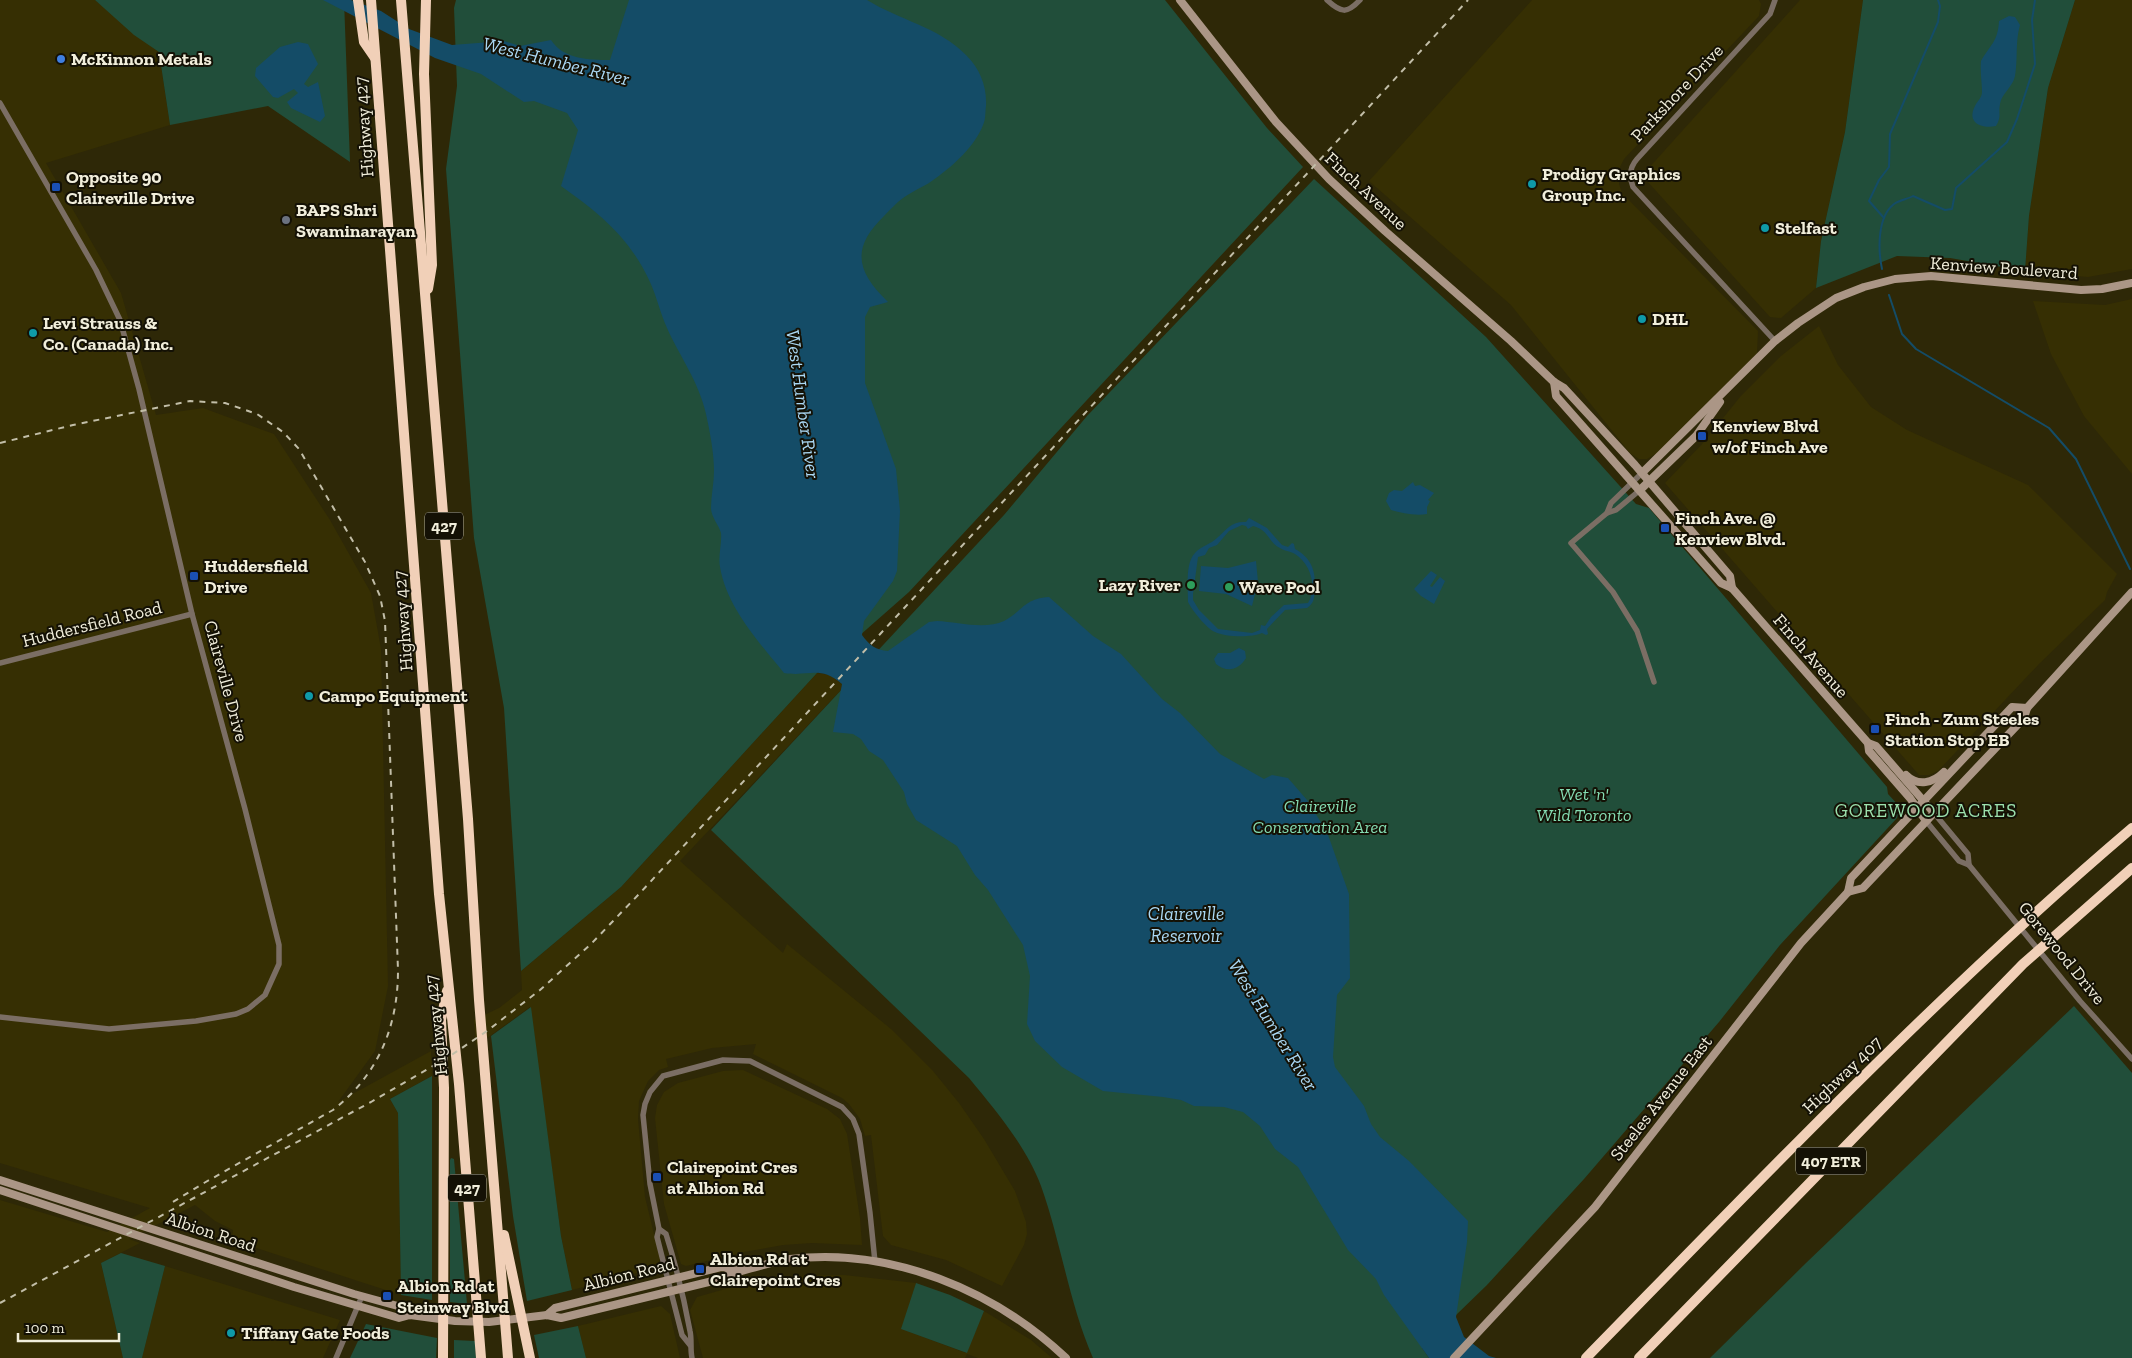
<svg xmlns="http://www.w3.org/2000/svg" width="2132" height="1358" viewBox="0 0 2132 1358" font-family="'Zilla Slab',serif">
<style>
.built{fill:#362f03}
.green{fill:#214e3a}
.water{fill:#144c67;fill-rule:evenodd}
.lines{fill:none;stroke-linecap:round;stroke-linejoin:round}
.stream{stroke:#144c67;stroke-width:2}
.street{stroke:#7b6e64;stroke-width:5.5}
.secondary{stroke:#ab9686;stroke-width:8}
.highway{stroke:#f1d0b8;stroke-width:10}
.rail{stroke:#c2bea8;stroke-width:2;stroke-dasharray:6 6;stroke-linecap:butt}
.shop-dot{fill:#3f7fe0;stroke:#141105;stroke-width:2}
.culture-dot{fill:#0f9aa8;stroke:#141105;stroke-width:2}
.transit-dot{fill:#1a4fb4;stroke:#141105;stroke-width:2}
.worship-dot{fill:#6b7280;stroke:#141105;stroke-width:2}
.leisure-dot{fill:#2e9e5b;stroke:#141105;stroke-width:2}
.labels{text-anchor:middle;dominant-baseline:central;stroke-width:4;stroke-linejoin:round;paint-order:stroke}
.shield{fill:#141105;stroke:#afac9b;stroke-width:1}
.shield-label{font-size:16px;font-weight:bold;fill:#f1eedb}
.poi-label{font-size:18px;font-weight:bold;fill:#f1eedb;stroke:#141105;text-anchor:start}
.street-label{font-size:18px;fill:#f1eedb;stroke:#141105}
.park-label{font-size:18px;font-style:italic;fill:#85dcb2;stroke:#141105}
.water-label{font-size:19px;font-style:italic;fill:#aad8f4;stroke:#141105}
.neighbourhood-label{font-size:19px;letter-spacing:1px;fill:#9ce1ad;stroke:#141105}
</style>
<rect width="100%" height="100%" fill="#2e2807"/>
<g class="built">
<path d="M 0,0 L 95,0 L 159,52 L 170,125 L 46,163 L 121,293 L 156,415 L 203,408 L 274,434 L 330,520 L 371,593 L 381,649 L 388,986 L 375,1051 L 338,1102 L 431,1051 L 432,1076 L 390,1099 L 398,1113 L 401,1295 L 232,1240 L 233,1230 L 215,1221 L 195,1205 L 129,1239 L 140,1243 L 101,1263 L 123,1358 L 0,1358 L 0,1200 L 107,1232 L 150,1208 L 0,1163 Z"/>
<path d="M 1532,0 L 1759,0 L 1761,4 L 1759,16 L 1624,159 L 1620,167 L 1619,184 L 1622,193 L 1758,331 L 1757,353 L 1657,453 L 1647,459 L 1639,459 L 1630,453 L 1511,305 L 1369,181 Z"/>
<path d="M 1800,0 L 1863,0 L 1845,132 L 1821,241 L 1816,288 L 1781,318 L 1770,317 L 1647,181 L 1647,170 Z"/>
<path d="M 2075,0 L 2132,0 L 2132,269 L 2088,277 L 2025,271 L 2029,216 L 2048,88 Z"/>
<path d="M 2132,299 L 2132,474 L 2084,416 L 2051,354 L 2033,301 L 2105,305 Z"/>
<path d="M 1819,326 L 1838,365 L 1871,407 L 1907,430 L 2028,485 L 2117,574 L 2107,592 L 2105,600 L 2039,664 L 1938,771 L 1929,775 L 1919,775 L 1665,483 L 1703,443 L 1740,397 L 1781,356 Z"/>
<path d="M 817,673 L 831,675 L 842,684 L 841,690 L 680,861 L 783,953 L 787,944 L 891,1029 L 933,1071 L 959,1103 L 984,1139 L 1015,1191 L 1026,1222 L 1027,1234 L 1024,1245 L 1002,1286 L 946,1260 L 891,1245 L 883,1236 L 871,1135 L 865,1136 L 860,1119 L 849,1104 L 842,1098 L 753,1054 L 756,1044 L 712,1048 L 666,1059 L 668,1067 L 659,1070 L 648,1081 L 639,1101 L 638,1119 L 645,1197 L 660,1259 L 656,1268 L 572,1290 L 561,1236 L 530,1007 L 476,1046 L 474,1020 L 499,1008 L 522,990 L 521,971 L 621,887 Z"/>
<path d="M 743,1070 L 827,1109 L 840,1119 L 847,1134 L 860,1218 L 862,1245 L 812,1243 L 783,1245 L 744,1252 L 686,1266 L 681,1264 L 664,1204 L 655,1118 L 657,1105 L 664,1092 L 678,1083 L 723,1071 Z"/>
<path d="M 165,1266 L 340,1320 L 323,1358 L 142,1358 Z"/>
<path d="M 844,1275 L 916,1283 L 902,1329 L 966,1353 L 984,1311 L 1031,1340 L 1052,1358 L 978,1358 L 967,1354 L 965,1358 L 703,1358 L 690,1310 L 697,1297 L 736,1286 L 791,1276 Z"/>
<path d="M 661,1306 L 670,1314 L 680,1358 L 586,1358 L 578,1326 Z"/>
</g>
<g class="green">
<path d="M 95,0 L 344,0 L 350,162 L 268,106 L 170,125 L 159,52 L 134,35 Z"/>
<path d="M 456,0 L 1165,0 L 1267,128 L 1303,167 L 909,592 L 817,673 L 621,887 L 521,971 L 504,708 L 474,538 L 446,169 L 457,86 L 454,8 Z"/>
<path d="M 1863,0 L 2075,0 L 2048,88 L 2029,216 L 2025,271 L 1950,258 L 1897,256 L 1816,288 L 1821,241 L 1845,132 Z"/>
<path d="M 1314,179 L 1486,337 L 1636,504 L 1649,508 L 1887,787 L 1888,794 L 1900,807 L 1897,818 L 1780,945 L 1719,1022 L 1584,1179 L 1487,1285 L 1422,1348 L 1429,1358 L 1093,1358 C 1069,1303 1061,1242 1041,1186 C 1026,1146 996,1111 969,1078 L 711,830 L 1004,515 L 1087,416 Z"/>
<path d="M 2074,1006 L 2132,1073 L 2132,1358 L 1710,1358 L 1806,1263 Z"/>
<path d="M 531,1007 L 561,1236 L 572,1290 L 527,1301 L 513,1216 L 491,1036 Z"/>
<path d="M 432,1076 L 432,1300 L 401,1295 L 398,1113 L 390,1099 Z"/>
<path d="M 451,1158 L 454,1159 L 467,1304 L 450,1302 L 450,1160 Z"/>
<path d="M 121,1253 L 165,1266 L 142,1358 L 123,1358 L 101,1263 Z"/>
<path d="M 916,1283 L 950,1295 L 984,1311 L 967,1353 L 901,1329 Z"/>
<path d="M 366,1324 L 437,1338 L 436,1358 L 350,1358 Z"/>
<path d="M 578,1326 L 586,1358 L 539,1358 L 534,1335 Z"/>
<path d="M 454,1340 L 475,1341 L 476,1358 L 454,1358 Z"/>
</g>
<g class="water">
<path d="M 323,0 L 351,0 L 381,11 L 409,29 L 452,45 L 504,41 L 520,46 L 551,40 C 563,59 589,60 610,60 L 629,0 L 867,0 C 899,20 939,27 966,55 C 980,69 987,86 986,106 C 985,112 986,119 983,125 C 975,146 954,165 936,178 C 926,186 914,190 903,198 C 896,203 890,210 884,216 C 851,248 856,271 888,302 L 870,307 L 865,317 L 865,383 L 896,469 L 900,511 L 897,571 L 893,581 L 864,621 L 862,635 C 869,645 876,650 888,651 L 929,622 L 937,621 C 957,622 985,630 1004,621 C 1023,611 1023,599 1049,597 L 1093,636 L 1121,654 L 1162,699 L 1180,713 L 1220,754 L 1264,779 L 1272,775 L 1288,778 L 1307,800 L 1327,832 L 1349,894 L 1350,978 L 1337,995 L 1333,1057 L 1335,1067 L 1364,1106 L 1371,1124 L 1380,1137 L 1409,1161 L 1468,1221 L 1467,1242 L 1456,1317 L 1464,1337 L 1489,1356 L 1496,1358 L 1429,1358 L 1384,1295 L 1376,1279 L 1348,1250 L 1298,1167 L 1275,1149 L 1260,1126 L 1243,1112 L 1224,1107 L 1194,1106 L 1181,1100 L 1163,1097 L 1103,1091 L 1062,1067 L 1035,1041 L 1027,1024 L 1030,976 L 1023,945 L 988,890 L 975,875 L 957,846 L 916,820 L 907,804 L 904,792 L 883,760 L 869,751 L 861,739 L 853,734 L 833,732 L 842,684 C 819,665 810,677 784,673 C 759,642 727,608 720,567 C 718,556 722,544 721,533 C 719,525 711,517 711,508 C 711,496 714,483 714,471 C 714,453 710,432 706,414 C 699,382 680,357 667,328 C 660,313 657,297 650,282 C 630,238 599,213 561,186 L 578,130 L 567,113 L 534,101 L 524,102 L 481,74 L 435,58 Z"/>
<path d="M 2009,16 L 2015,17 L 2020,25 C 2015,42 2018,59 2015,76 C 2013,87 2001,94 2000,104 C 1998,114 2002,116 1996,126 C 1982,129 1966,123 1975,106 C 1977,101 1982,98 1982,92 C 1982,82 1980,72 1981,61 C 1990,45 1998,42 1999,21 Z"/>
<path d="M 298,42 L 308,44 L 318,64 L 304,84 L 308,87 L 318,82 L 325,116 L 320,122 L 291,108 L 287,102 L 298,93 L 294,89 L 278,98 L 273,97 L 255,76 L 256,68 L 280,47 Z"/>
<path d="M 1413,482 L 1415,486 L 1420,485 L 1434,493 L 1428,500 L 1430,501 L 1427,507 L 1427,514 C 1415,516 1402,513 1391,510 L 1386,501 L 1389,493 L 1394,490 L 1402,491 Z"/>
<path d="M 1249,518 L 1267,528 L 1282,545 L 1288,547 L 1292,543 L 1294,544 L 1295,549 C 1312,558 1316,572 1315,590 C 1314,599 1314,603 1307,608 L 1285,610 L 1267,629 L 1268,634 L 1266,635 L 1262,633 C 1251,638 1225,637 1215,632 C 1207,629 1192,610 1188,602 C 1188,589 1185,563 1195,553 C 1201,546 1211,544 1217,538 C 1227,529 1232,521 1246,522 ZM 1242,525 L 1246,526 L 1248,529 L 1253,526 C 1269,530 1268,542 1280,548 C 1284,551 1290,551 1295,554 C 1310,563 1318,587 1308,603 L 1284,605 L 1271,617 L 1265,626 L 1261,625 L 1260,630 L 1252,633 L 1218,629 L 1199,610 L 1193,600 L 1193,594 L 1198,557 L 1205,555 L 1209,548 L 1217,545 L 1229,531 Z"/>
<path d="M 1256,561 L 1258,582 L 1252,606 L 1226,594 L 1199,591 L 1201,566 L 1228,568 Z"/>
<path d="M 1431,571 L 1437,575 L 1430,586 L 1432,587 L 1440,577 L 1445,581 L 1434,604 L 1421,596 L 1414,589 Z"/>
<path d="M 1239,648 L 1245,651 L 1246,658 C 1239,670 1227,673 1216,664 L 1214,659 L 1218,653 L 1230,653 Z"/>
</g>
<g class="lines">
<g class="stream">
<path d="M 1884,218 L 1869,201 L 1879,180 L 1889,167 L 1890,134 L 1938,22 L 1940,6 L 1938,0"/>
<path d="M 1882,269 C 1878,250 1877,217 1894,204 C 1899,200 1908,199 1913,196 L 1945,210 L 1952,209 L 1956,188 L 2007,142 L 2017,119 L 2035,64 L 2032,20 L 2035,0"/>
<path d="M 1889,295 L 1902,334 L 1916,349 L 2049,428 L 2076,459 L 2130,569"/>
</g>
<g class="street">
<path d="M 1327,0 C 1341,13 1347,14 1360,0"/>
<path d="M 1775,0 L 1770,14 L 1637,159 C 1629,168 1629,177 1633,187 L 1775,341"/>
<path d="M 0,103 L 96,270 L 120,320 L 139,389 L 192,614 L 245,809 L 279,945 L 279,964 L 265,995 L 248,1009 L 236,1014 L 196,1021 L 109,1029 L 0,1017"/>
<path d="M 1640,490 L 1616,510 L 1607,513 L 1571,543 L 1613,592 L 1637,631 L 1654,682"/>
<path d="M 1607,513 L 1611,503 L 1642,473"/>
<path d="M 0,663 L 192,614"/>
<path d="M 1934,813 L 1968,854 L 1969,865"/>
<path d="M 1926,821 L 1959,861 L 1969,865 L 2080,1001 L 2132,1059"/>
<path d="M 659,1229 L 666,1234 C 676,1266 684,1298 690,1331 C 692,1340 690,1349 692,1358"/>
<path d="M 690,1345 L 682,1335 L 657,1237 L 659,1229 L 650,1184 L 643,1115 L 645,1104 L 650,1092 L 663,1076 L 723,1060 L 750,1061 L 842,1107 L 853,1119 L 859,1134 L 870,1213 L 875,1262"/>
<path d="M 336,1358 L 362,1296"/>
</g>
<g class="secondary">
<path d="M 1180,0 L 1276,122 L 1329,179 L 1385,231 L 1511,341 L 1554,382 L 1564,388 L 1635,465 L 1730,576 L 1732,588"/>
<path d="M 1554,382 L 1556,396 L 1721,583 L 1732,588 L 1868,743 L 1876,746 L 1934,813"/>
<path d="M 1642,473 L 1775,341 L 1798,323 L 1836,298 L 1864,287 L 1895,279 L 1931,276 L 2081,290 L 2102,289 L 2132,283"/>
<path d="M 1640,490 L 1696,436 L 1720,402"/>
<path d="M 1868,743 L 1869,751 L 1910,798 L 1926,821"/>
<path d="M 1906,775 C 1918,787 1933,783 1944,772"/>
<path d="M 1848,892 L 1863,888 L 2024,718 L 2027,708 L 2132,592"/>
<path d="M 0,1180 L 354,1294 L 405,1308 L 410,1315"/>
<path d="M 0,1190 L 294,1287 L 399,1318 L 410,1315 L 455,1321 L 489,1322 L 547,1315 L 561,1318 L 725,1278 L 727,1275 C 748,1270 769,1262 790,1259 C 891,1247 994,1290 1066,1358"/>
<path d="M 547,1315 L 555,1308 L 721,1267 L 744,1268"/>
<path d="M 1454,1358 L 1595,1207 L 1801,943 L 1848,892 L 1851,878 L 2012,707 L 2027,708"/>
</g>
<g class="highway">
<path d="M 358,0 L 364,42 L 375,58"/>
<path d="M 371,0 L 439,894 L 459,1084 L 481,1358"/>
<path d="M 401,0 L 468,819 L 479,1000 L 508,1358"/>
<path d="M 426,0 L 424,74 L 432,265 L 428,289"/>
<path d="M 504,1235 L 530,1358"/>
<path d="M 443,1358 L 444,1088 L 441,1020 L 447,991"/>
<path d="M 1586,1358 C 1763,1177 1939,992 2132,828"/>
<path d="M 1639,1358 L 2023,964 L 2132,868"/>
</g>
<g class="rail">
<path d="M 0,443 L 73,425 L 190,401 L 225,403 L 257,414 L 283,432 L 299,449 L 365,562 L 380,596 L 385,621 L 386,647 L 398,970 C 398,1027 378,1075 333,1110 L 204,1183 L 168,1205"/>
<path d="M 0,1303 L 371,1102 L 450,1056 L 487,1031 L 540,990 L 591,944 L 640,893 L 1468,0"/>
</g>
</g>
<circle class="shop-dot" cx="61" cy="59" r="5"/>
<g class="culture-dot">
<circle cx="1532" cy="184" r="5"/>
<circle cx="1765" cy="228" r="5"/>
<circle cx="1642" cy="319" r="5"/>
<circle cx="33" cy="333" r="5"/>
<circle cx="309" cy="696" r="5"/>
<circle cx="231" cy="1333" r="5"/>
</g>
<g class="transit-dot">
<rect x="51" y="182" width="10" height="10" rx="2.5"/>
<rect x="1697" y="431" width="10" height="10" rx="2.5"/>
<rect x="1660" y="523" width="10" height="10" rx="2.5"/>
<rect x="189" y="571" width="10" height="10" rx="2.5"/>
<rect x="1870" y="724" width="10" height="10" rx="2.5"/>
<rect x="652" y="1172" width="10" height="10" rx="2.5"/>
<rect x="695" y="1264" width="10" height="10" rx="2.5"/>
<rect x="382" y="1291" width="10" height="10" rx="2.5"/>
</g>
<circle class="worship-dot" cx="286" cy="220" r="5"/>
<g class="leisure-dot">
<circle cx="1191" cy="585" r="5"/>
<circle cx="1229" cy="587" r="5"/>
</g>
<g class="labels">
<g class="shield">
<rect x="425" y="512.5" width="38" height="27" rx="4"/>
<rect x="1796" y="1147.5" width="70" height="27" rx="4"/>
<rect x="448" y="1174.5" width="38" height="27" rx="4"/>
</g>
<g class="shield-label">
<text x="444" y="526">427</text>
<text x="1831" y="1161">407 ETR</text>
<text x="467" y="1188">427</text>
</g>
<g class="poi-label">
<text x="71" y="59">McKinnon Metals</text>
<text x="1542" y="174">Prodigy Graphics<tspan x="1542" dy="21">Group Inc.</tspan></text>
<text x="66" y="177">Opposite 90<tspan x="66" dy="21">Claireville Drive</tspan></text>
<text x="296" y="210">BAPS Shri<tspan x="296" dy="21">Swaminarayan</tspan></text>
<text x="1775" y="228">Stelfast</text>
<text x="1652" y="319">DHL</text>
<text x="43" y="323">Levi Strauss &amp;<tspan x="43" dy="21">Co. (Canada) Inc.</tspan></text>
<text x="1712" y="426">Kenview Blvd<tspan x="1712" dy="21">w/of Finch Ave</tspan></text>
<text x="1675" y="518">Finch Ave. @<tspan x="1675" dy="21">Kenview Blvd.</tspan></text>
<text x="204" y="566">Huddersfield<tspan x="204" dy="21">Drive</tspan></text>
<text x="1181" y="585" text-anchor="end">Lazy River</text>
<text x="1239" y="587">Wave Pool</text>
<text x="319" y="696">Campo Equipment</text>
<text x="1885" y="719">Finch - Zum Steeles<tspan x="1885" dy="21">Station Stop EB</tspan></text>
<text x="667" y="1167">Clairepoint Cres<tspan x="667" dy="21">at Albion Rd</tspan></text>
<text x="710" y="1259">Albion Rd at<tspan x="710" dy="21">Clairepoint Cres</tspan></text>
<text x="397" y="1286">Albion Rd at<tspan x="397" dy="21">Steinway Blvd</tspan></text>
<text x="241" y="1333">Tiffany Gate Foods</text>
</g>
<g class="street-label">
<text transform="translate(1677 93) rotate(-47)">Parkshore Drive</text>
<text transform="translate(364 127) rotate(-94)">Highway 427</text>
<text transform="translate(1366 191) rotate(43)">Finch Avenue</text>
<text transform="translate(2004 268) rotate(4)">Kenview Boulevard</text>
<text transform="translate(403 621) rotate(-94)">Highway 427</text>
<text transform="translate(92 624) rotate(-14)">Huddersfield Road</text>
<text transform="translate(1811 656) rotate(49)">Finch Avenue</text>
<text transform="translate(226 681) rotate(75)">Claireville Drive</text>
<text transform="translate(2062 953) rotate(51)">Gorewood Drive</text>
<text transform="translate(436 1025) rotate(-96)">Highway 427</text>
<text transform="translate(1842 1075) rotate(-44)">Highway 407</text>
<text transform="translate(1661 1098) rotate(-52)">Steeles Avenue East</text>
<text transform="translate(211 1232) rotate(18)">Albion Road</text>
<text transform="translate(629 1274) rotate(-14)">Albion Road</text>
</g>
<g class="park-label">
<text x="1584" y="794">Wet 'n'<tspan x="1584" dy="21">Wild Toronto</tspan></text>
<text x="1320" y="806">Claireville<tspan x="1320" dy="21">Conservation Area</tspan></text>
</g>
<g class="water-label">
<text transform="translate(556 61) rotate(14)">West Humber River</text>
<text transform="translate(803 404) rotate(82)">West Humber River</text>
<text x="1186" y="913">Claireville<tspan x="1186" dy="22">Reservoir</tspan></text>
<text transform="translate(1273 1025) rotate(58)">West Humber River</text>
</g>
<g class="neighbourhood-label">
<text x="1926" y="810">GOREWOOD ACRES</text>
</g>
</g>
<path d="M18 1333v8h101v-8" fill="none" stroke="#f1eedb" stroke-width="2.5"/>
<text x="25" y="1333" font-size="15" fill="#f1eedb" stroke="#141105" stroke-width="4" paint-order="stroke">100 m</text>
</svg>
